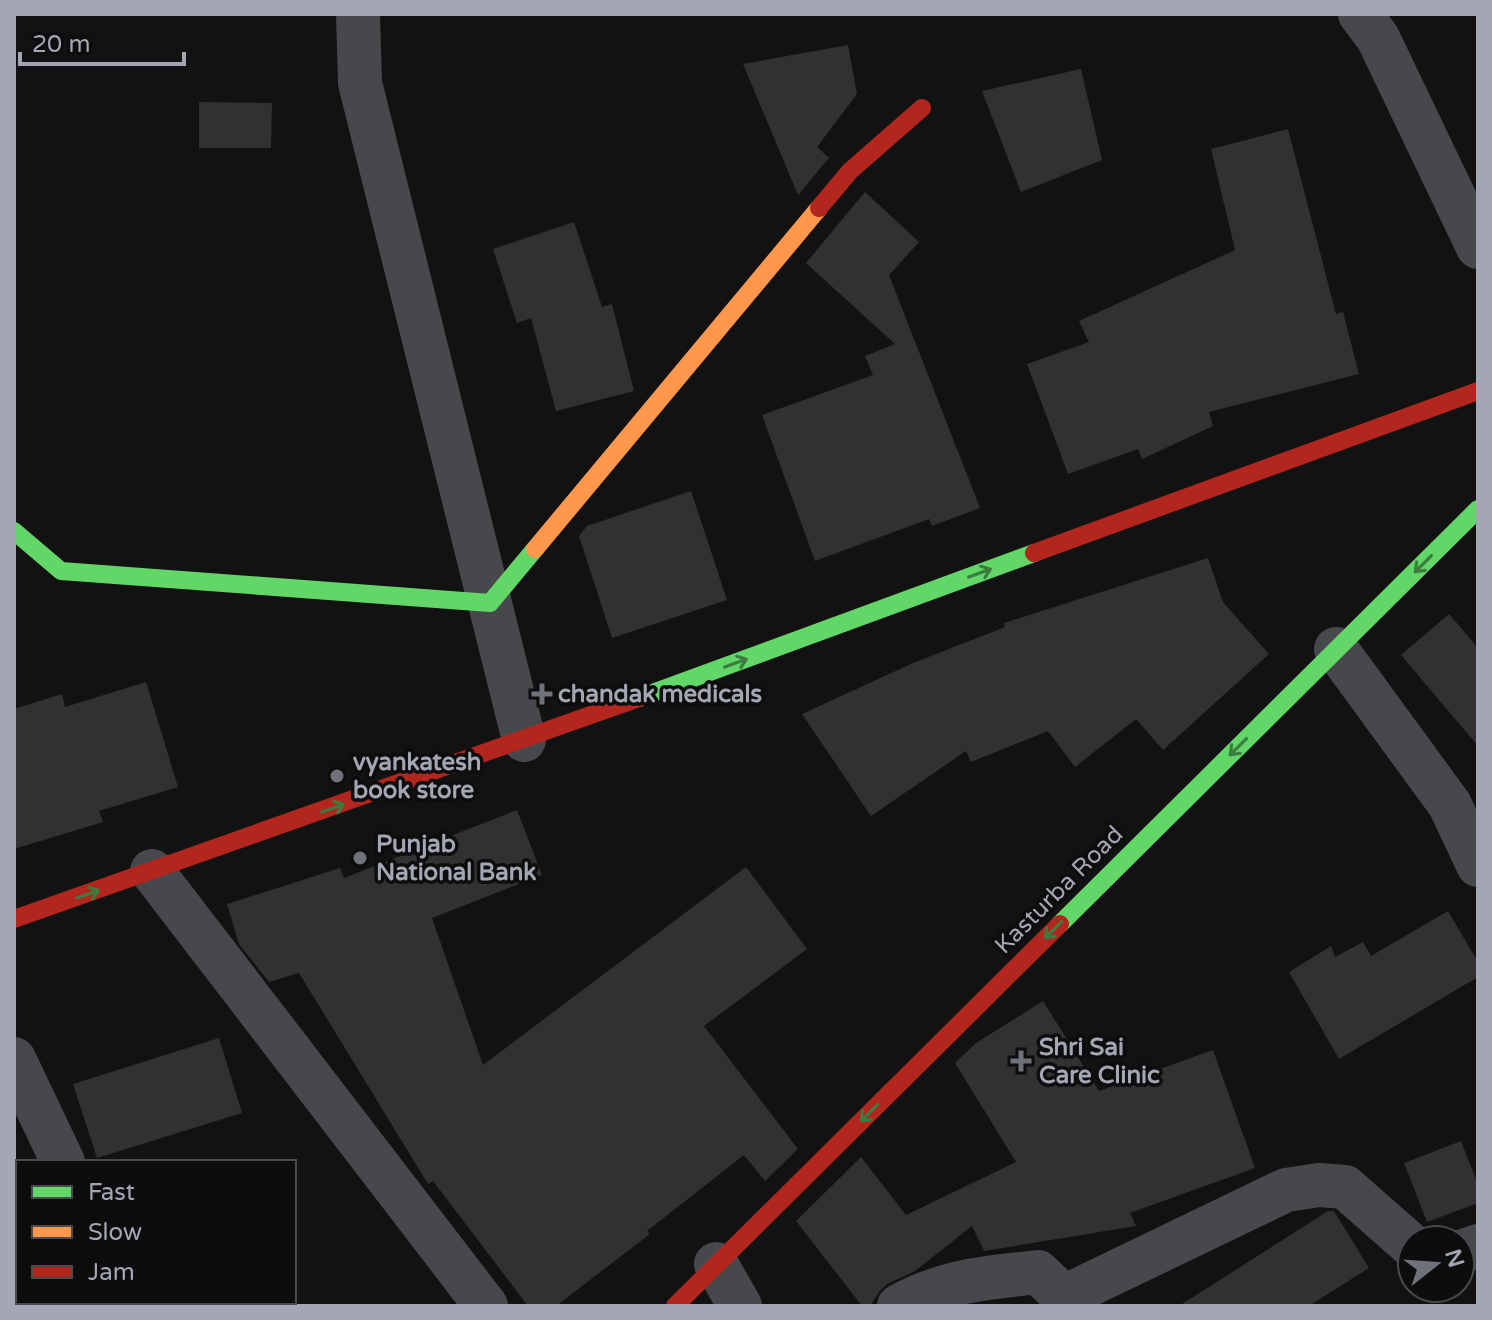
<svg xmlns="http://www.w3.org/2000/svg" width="1492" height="1320" viewBox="0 0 1492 1320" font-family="'Varela Round',sans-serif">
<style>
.building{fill:#313133}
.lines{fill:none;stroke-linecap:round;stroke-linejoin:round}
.street{stroke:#47484b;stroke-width:44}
.fast{stroke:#63d668;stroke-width:18}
.slow{stroke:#ff974d;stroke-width:18}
.jam{stroke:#b3261e;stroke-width:18}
.oneway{stroke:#3c7c40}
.poi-dot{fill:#70727b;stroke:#0d0d0e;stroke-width:3}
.labels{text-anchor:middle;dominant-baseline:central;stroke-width:7;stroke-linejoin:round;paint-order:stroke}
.poi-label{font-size:24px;font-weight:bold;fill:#a3a6b3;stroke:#0d0d0e;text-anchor:start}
.street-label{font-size:24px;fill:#a3a6b3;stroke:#0d0d0e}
</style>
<rect width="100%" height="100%" fill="#121213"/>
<g class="building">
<path d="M 848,45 L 857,94 L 817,147 L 829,158 L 798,195 L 743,64 Z"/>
<path d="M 1081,69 L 1102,160 L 1021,192 L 982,91 Z"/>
<path d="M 199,102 L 272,103 L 271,148 L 199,148 Z"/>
<path d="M 1288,129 L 1336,314 L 1343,312 L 1359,374 L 1209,412 L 1213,426 L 1142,459 L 1138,449 L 1068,474 L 1027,364 L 1089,342 L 1079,321 L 1235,250 L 1211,149 Z"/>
<path d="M 865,192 L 919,242 L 889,275 L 980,508 L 932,526 L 929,519 L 815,561 L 762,415 L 873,375 L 865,356 L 895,344 L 806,263 Z"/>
<path d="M 574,222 L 602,307 L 612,304 L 634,391 L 556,411 L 531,318 L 517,323 L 493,249 Z"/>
<path d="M 691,491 L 727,600 L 612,638 L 579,536 L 587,526 Z"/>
<path d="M 1208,558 L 1223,602 L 1269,654 L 1163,750 L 1136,719 L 1075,767 L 1048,731 L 971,762 L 966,751 L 871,816 L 802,714 L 913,663 L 1005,627 L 1004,623 Z"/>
<path d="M 1449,614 L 1478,648 L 1478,746 L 1401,655 Z"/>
<path d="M 146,682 L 178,787 L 99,811 L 103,822 L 14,849 L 14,709 L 62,694 L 65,707 Z"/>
<path d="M 517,810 L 542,875 L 432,918 L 483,1065 L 746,867 L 807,949 L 704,1026 L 798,1149 L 765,1181 L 744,1155 L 647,1231 L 650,1234 L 556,1306 L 528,1306 L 433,1181 L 428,1184 L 299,973 L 269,982 L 239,944 L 227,904 L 340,868 L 344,878 Z"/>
<path d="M 1448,911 L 1478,962 L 1478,977 L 1339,1059 L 1289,972 L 1331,946 L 1335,957 L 1363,942 L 1371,956 Z"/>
<path d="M 1043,1001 L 1099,1091 L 1213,1050 L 1255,1168 L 1130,1213 L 1136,1226 L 984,1251 L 972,1226 L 915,1271 L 887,1284 L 879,1292 L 870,1306 L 862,1306 L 796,1221 L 861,1157 L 906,1215 L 1016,1162 L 955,1063 L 976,1043 Z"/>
<path d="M 219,1038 L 242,1113 L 97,1158 L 73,1084 Z"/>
<path d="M 1461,1141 L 1478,1185 L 1478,1203 L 1427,1222 L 1404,1163 Z"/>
<path d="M 1328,1211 L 1334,1211 L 1369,1268 L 1309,1306 L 1179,1306 Z"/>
</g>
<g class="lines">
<g class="street">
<path d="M 358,14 L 360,83 L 524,740"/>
<path d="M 1360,14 L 1378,38 L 1478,247"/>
<path d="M 1336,649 L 1450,805 L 1478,865"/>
<path d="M 152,871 L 486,1306"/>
<path d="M 14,1059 L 63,1162"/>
<path d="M 1460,1252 L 1478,1246"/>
<path d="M 716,1264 L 740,1306"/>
<path d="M 136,1302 L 138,1306"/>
<path d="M 899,1306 C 946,1280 986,1278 1038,1272 L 1064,1297 L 1286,1190 L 1319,1185 L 1345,1187 L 1412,1246"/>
</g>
<g class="fast">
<path d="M 14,531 L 61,571 L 490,603 L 535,549"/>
<path d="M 639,698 L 1034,553"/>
<path d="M 1060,924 L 1478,509"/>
</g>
<path class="slow" d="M 535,549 L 819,208"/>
<g class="jam">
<path d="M 819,208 L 850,171 L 922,108"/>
<path d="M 1034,553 L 1478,391"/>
<path d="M 14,919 L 639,698"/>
<path d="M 675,1306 L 1060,924"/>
</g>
</g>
<defs><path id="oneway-shaft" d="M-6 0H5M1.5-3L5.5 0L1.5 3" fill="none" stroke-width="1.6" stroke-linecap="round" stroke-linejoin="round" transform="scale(2)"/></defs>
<g class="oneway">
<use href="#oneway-shaft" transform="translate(1423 564) rotate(135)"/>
<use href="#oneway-shaft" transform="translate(980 573) rotate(-20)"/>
<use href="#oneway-shaft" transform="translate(736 663) rotate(-20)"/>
<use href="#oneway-shaft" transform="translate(1238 747) rotate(135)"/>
<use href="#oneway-shaft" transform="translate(333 808) rotate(-19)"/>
<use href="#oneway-shaft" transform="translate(88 894) rotate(-19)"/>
<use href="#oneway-shaft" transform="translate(1053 930) rotate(135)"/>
<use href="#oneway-shaft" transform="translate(869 1113) rotate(135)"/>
</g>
<g class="poi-dot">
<path d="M538 682h8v8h8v8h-8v8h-8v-8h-8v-8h8z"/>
<circle cx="337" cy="776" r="8"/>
<circle cx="360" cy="858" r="8"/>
<path d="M1017 1049h8v8h8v8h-8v8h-8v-8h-8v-8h8z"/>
</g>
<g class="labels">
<g class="poi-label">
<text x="558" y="694">chandak medicals</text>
<text x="353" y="762">vyankatesh<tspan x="353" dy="28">book store</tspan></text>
<text x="376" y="844">Punjab<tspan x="376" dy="28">National Bank</tspan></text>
<text x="1039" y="1047">Shri Sai<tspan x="1039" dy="28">Care Clinic</tspan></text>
</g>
<g class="street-label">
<text transform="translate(1059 890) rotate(-45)">Kasturba Road</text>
</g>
</g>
<rect width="1492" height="1320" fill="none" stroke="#a3a6b3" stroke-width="32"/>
<rect x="16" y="1160" width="280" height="144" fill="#0d0d0e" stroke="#494a50" stroke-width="2"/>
<rect x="32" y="1186" width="40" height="12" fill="#63d668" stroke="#494a50" stroke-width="2"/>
<text x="88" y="1200" font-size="24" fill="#a3a6b3">Fast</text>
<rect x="32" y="1226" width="40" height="12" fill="#ff974d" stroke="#494a50" stroke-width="2"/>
<text x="88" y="1240" font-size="24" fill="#a3a6b3">Slow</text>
<rect x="32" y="1266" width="40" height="12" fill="#b3261e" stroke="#494a50" stroke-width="2"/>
<text x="88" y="1280" font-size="24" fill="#a3a6b3">Jam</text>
<g transform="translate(1436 1264) rotate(73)"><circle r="38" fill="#0d0d0e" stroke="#494a50" stroke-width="2"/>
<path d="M0-6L14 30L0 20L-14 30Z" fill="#70727b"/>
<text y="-12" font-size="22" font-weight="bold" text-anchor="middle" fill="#a3a6b3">N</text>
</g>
<path d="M20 52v12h164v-12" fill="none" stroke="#a3a6b3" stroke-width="4"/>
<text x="32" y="52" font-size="24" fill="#a3a6b3" stroke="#0d0d0e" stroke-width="6" paint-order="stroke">20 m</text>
</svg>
